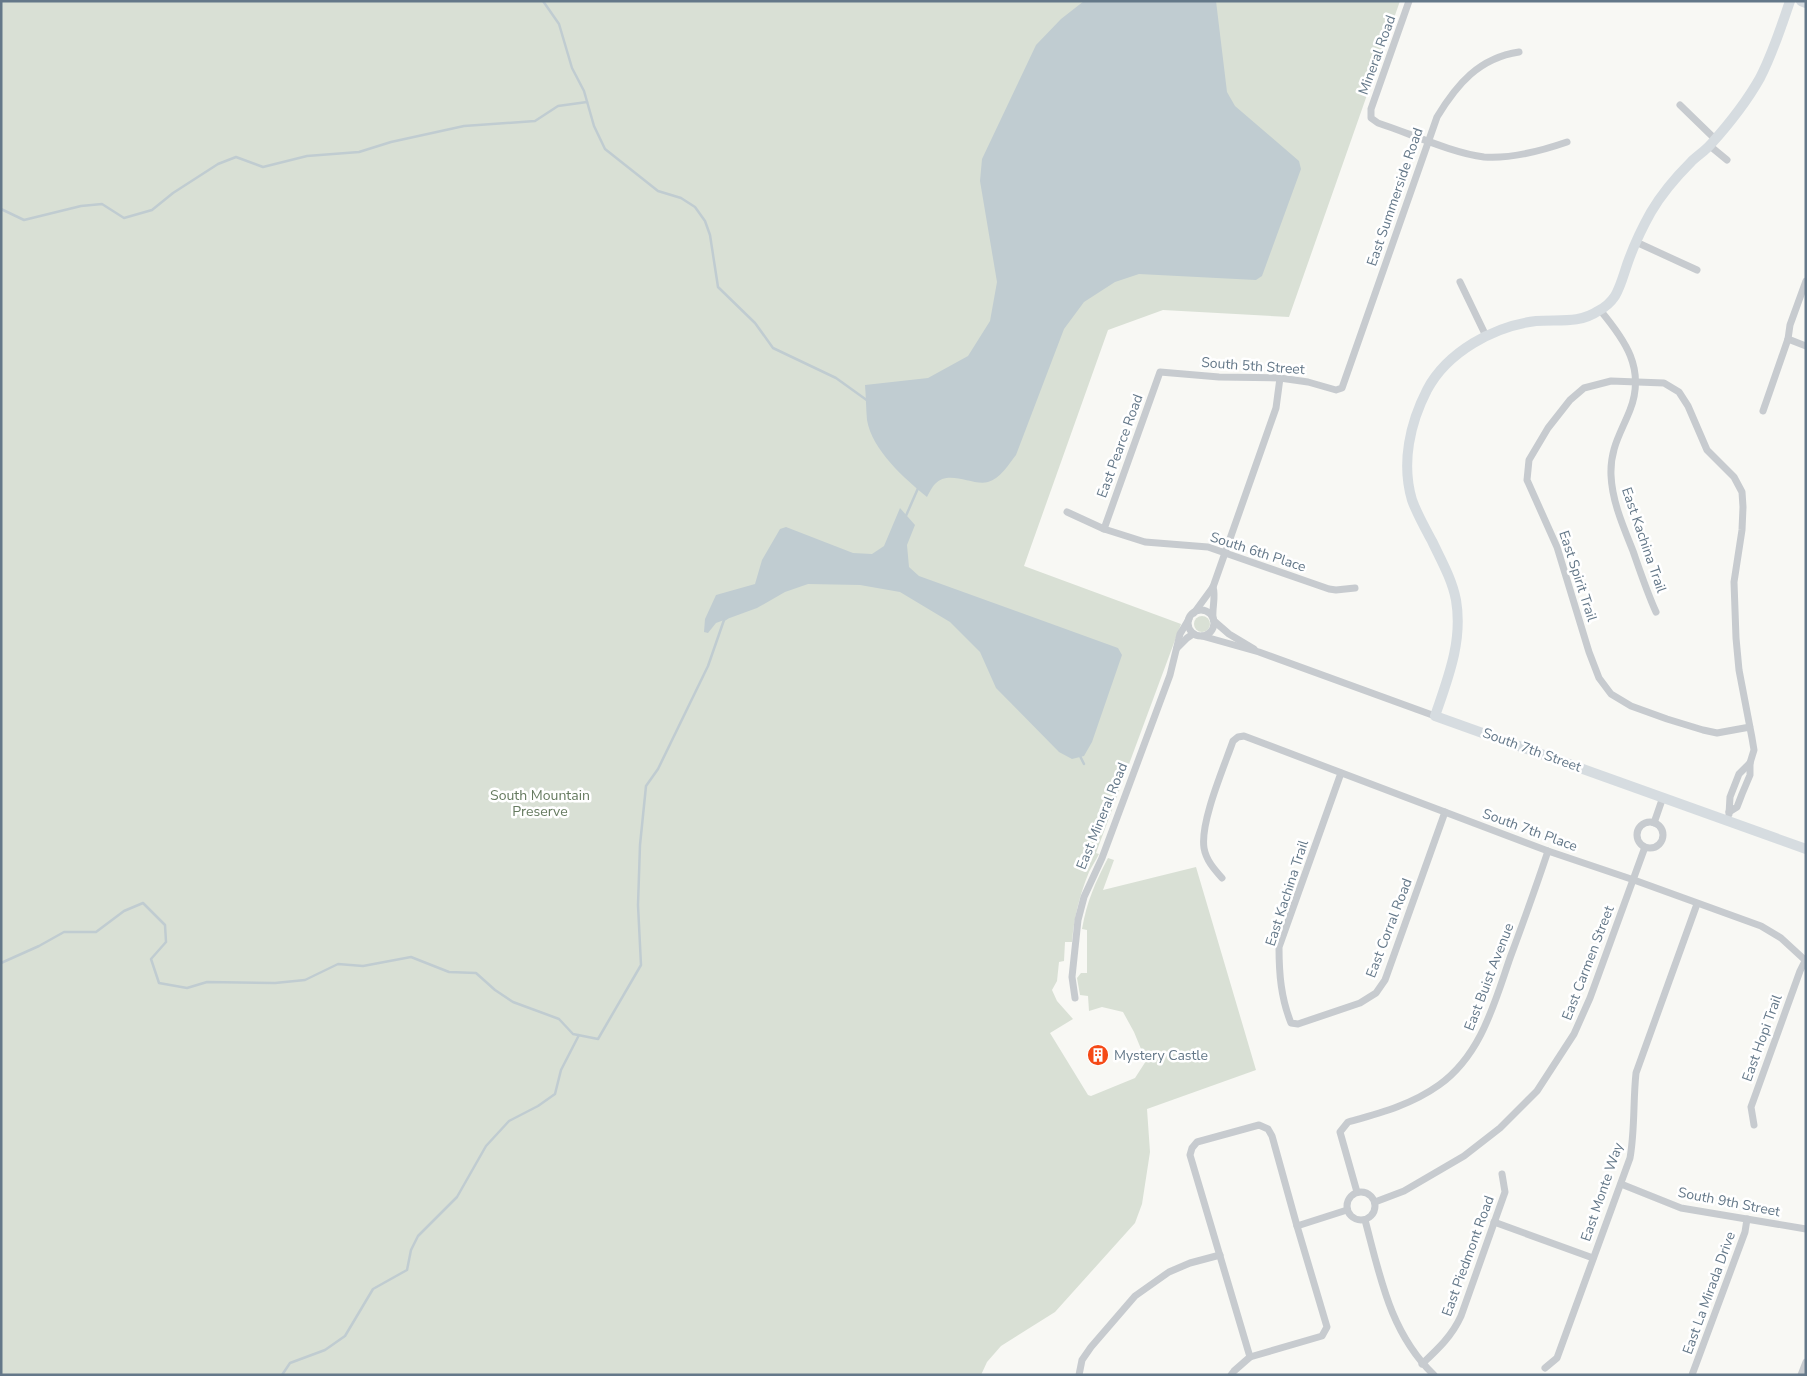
<svg xmlns="http://www.w3.org/2000/svg" width="1807" height="1376" viewBox="0 0 1807 1376" font-family="'Nunito Sans',sans-serif">
<style>
.green{fill:#d9e0d5}
.water{fill:#c0ccd1}
.lines{fill:none;stroke-linecap:round;stroke-linejoin:round}
.stream{stroke:#c0ccd1;stroke-width:2.5}
.street{stroke:#c7cbcf;stroke-width:7}
.secondary{stroke:#d6dce0;stroke-width:10}
.labels{text-anchor:middle;dominant-baseline:central;stroke-width:5;stroke-linejoin:round;paint-order:stroke}
.street-label{font-size:14px;fill:#647889;stroke:#fff}
.park-label{font-size:14px;fill:#657a5f;stroke:#fff}
.poi-label{font-size:14px;fill:#647889;stroke:#fff;text-anchor:start}
</style>
<rect width="100%" height="100%" fill="#f8f8f4"/>
<g class="green">
<path d="M 1,1 L 1400,1 L 1289,317 L 1163,310 L 1108,330 L 1024,566 L 1181,624 L 1096,853 L 1099,854 C 1096,860 1092,866 1089,872 C 1080,894 1074,917 1072,942 L 1065,942 L 1064,961 L 1059,962 L 1057,981 L 1052,990 L 1057,1001 L 1073,1019 L 1050,1033 L 1088,1095 L 1091,1096 L 1135,1078 L 1146,1061 L 1134,1032 L 1123,1012 L 1102,1007 L 1089,1011 L 1088,996 L 1080,995 L 1077,978 L 1081,973 L 1087,973 L 1087,930 L 1082,929 C 1087,901 1095,883 1108,858 L 1114,860 L 1103,890 L 1196,867 L 1256,1070 L 1147,1109 L 1150,1152 L 1142,1204 L 1135,1223 L 1055,1312 L 1001,1346 L 987,1362 L 981,1375 L 1,1375 Z"/>
<circle cx="1202" cy="624" r="8"/>
</g>
<g class="water">
<path d="M 1084,1 L 1216,1 L 1227,92 L 1235,106 L 1299,161 L 1301,169 L 1262,276 L 1256,280 L 1139,274 L 1115,282 L 1084,302 L 1064,329 L 1016,455 C 1009,464 1000,479 988,482 C 972,486 949,469 935,484 C 932,487 929,493 927,497 C 905,479 872,450 867,420 C 866,409 866,397 865,385 L 928,378 L 968,356 L 990,321 L 997,282 L 980,181 L 982,159 L 1036,45 L 1061,19 Z"/>
<path d="M 900,508 L 915,525 L 907,545 L 909,567 L 919,576 L 1118,648 L 1122,655 L 1092,742 L 1084,756 L 1072,759 L 1059,752 L 996,688 L 980,652 L 950,622 L 900,592 L 860,585 L 808,584 L 785,592 L 757,608 L 716,623 L 708,633 L 704,632 L 705,619 L 716,595 L 755,584 L 762,560 L 780,529 L 786,527 L 853,553 L 872,554 L 884,546 Z"/>
</g>
<g class="lines">
<g class="stream">
<path d="M 543,1 L 559,24 L 572,68 L 584,91 L 594,126 L 605,149 L 658,191 L 681,198 L 695,207 L 705,221 L 710,235 L 718,287 L 755,323 L 773,348 L 836,378 L 868,401"/>
<path d="M 1,209 L 24,220 L 81,206 L 102,204 L 124,218 L 152,210 L 173,193 L 218,164 L 236,157 L 263,167 L 307,156 L 359,152 L 391,142 L 464,126 L 535,121 L 558,106 L 587,102"/>
<path d="M 905,518 L 919,486"/>
<path d="M 1079,754 L 1084,764"/>
<path d="M 1,963 L 39,946 L 64,932 L 96,932 L 124,911 L 143,903 L 165,925 L 166,942 L 151,959 L 159,983 L 187,988 L 207,982 L 275,983 L 305,980 L 338,964 L 363,966 L 411,957 L 449,972 L 476,973 L 495,990 L 513,1002 L 559,1019 L 573,1034 L 598,1039 L 641,965 L 638,905 L 640,845 L 646,786 L 658,769 L 708,666 L 724,620 L 727,618"/>
<path d="M 282,1375 L 290,1363 L 325,1350 L 345,1336 L 373,1289 L 407,1270 L 411,1250 L 418,1236 L 457,1197 L 486,1146 L 509,1121 L 538,1106 L 555,1094 L 561,1070 L 579,1035"/>
</g>
<g class="street">
<path d="M 1409,1 L 1371,109 L 1371,118 L 1378,123 C 1409,133 1452,153 1484,157 C 1512,159 1541,151 1567,142"/>
<path d="M 1680,105 L 1715,139"/>
<path d="M 1710,146 L 1727,160"/>
<path d="M 1636,242 L 1697,270"/>
<path d="M 1460,282 L 1486,336"/>
<path d="M 1600,310 C 1625,340 1646,369 1630,410 C 1621,433 1610,448 1611,475 C 1612,501 1623,526 1633,551 C 1640,571 1647,592 1656,612"/>
<path d="M 1788,339 L 1806,346"/>
<path d="M 1763,411 L 1788,339 L 1790,325 L 1806,281"/>
<path d="M 1067,512 L 1104,529 L 1145,542 L 1208,547 L 1329,589 L 1336,590 L 1355,588"/>
<path d="M 1104,529 L 1160,372 L 1219,377 L 1280,378 L 1308,382 L 1336,390 L 1342,388 L 1437,117 C 1457,84 1479,58 1519,52"/>
<circle cx="1201" cy="623" r="13"/>
<path d="M 1194,613 L 1213,587 L 1276,408 L 1280,378"/>
<path d="M 1213,618 C 1212,607 1216,597 1213,587"/>
<path d="M 1214,621 L 1229,634 L 1254,649"/>
<path d="M 1202,636 L 1259,652 L 1435,716"/>
<path d="M 1177,648 L 1187,638 L 1193,634"/>
<path d="M 1341,773 L 1279,947 C 1279,974 1281,998 1291,1023 L 1298,1024 L 1360,1003 L 1376,993 L 1385,980 L 1445,812"/>
<path d="M 1729,812 L 1737,807 L 1742,794 L 1750,775 L 1750,763 L 1754,750 L 1752,738 L 1739,670 L 1736,638 L 1734,582 L 1742,530 L 1743,507 L 1742,492 L 1734,477 L 1707,450 L 1688,406 L 1679,392 L 1664,383 L 1611,381 L 1584,388 L 1570,400 L 1548,428 L 1529,460 L 1527,480 L 1557,547 L 1589,652 L 1599,678 L 1611,694 L 1631,706 L 1667,719 L 1703,730 L 1717,733 L 1750,727"/>
<path d="M 1729,814 L 1730,797 L 1739,774 L 1750,763"/>
<circle cx="1650" cy="835" r="13"/>
<path d="M 1654,823 L 1663,797"/>
<path d="M 1222,878 C 1214,869 1206,860 1204,848 C 1200,822 1224,767 1233,741 L 1238,737 L 1244,736 L 1548,851 L 1634,880 L 1761,926 L 1781,938 L 1806,961"/>
<path d="M 1075,998 L 1072,977 L 1078,920 L 1084,897 L 1102,858 L 1170,675 L 1180,634 L 1189,619"/>
<path d="M 1754,1125 L 1751,1107 L 1800,971 L 1805,961"/>
<path d="M 1621,1184 L 1681,1208 L 1806,1229"/>
<circle cx="1361" cy="1206" r="14"/>
<path d="M 1357,1192 L 1340,1132 L 1348,1122 C 1380,1113 1411,1105 1439,1085 C 1481,1055 1494,1004 1510,958 C 1523,923 1536,887 1548,851"/>
<path d="M 1375,1202 L 1404,1191 L 1464,1156 L 1500,1128 L 1537,1091 L 1574,1034 L 1590,998 L 1645,847"/>
<path d="M 1365,1220 C 1380,1276 1390,1333 1434,1375"/>
<path d="M 1494,1222 L 1593,1258"/>
<path d="M 1250,1357 L 1322,1336 L 1327,1327 L 1297,1226"/>
<path d="M 1422,1364 C 1438,1349 1452,1336 1461,1316 L 1505,1192 L 1502,1174"/>
<path d="M 1545,1368 L 1557,1358 L 1630,1158 C 1635,1130 1633,1101 1636,1073 L 1697,904"/>
<path d="M 1079,1375 L 1082,1360 L 1091,1347 L 1135,1296 L 1169,1272 L 1190,1263 L 1220,1255"/>
<path d="M 1231,1375 L 1234,1371 L 1250,1357 L 1190,1155 L 1192,1148 L 1197,1142 L 1259,1125 L 1268,1129 L 1272,1136 L 1297,1226 L 1347,1210"/>
<path d="M 1692,1375 L 1745,1232 L 1747,1219"/>
<path d="M 1801,1375 L 1806,1362"/>
</g>
<g class="secondary">
<path d="M 1790,1 C 1781,27 1773,53 1760,78 C 1747,101 1729,124 1711,144 C 1705,151 1697,156 1691,162 C 1676,177 1661,195 1651,212 C 1642,228 1634,245 1628,262 C 1624,273 1621,286 1615,296 C 1611,302 1604,308 1598,311 C 1579,324 1557,319 1536,321 C 1494,326 1447,352 1427,390 C 1410,423 1401,463 1412,500 C 1417,514 1425,528 1432,541 C 1441,560 1452,579 1456,600 C 1463,641 1448,678 1435,716 L 1806,849"/>
<path d="M 1801,1 L 1806,3"/>
</g>
</g>
<defs>
<g id="building-disc" transform="scale(1.125)"><circle r="9.5" fill="#f54a17" stroke="#fff"/><path d="M-4-6H4V6H1V3H-1V6H-4ZM-2.5-4.3h1.7v1.8h-1.7ZM.8-4.3h1.7v1.8H.8ZM-2.5-1h1.7V.8h-1.7ZM.8-1h1.7V.8H.8Z" fill="#fff"/></g>
</defs>
<g fill-rule="evenodd">
<use href="#building-disc" x="1098" y="1055"/>
</g>
<g class="labels">
<g class="street-label">
<text transform="translate(1377 55) rotate(-70)">Mineral Road</text>
<text transform="translate(1395 197) rotate(-71)">East Summerside Road</text>
<text transform="translate(1253 366) rotate(4)">South 5th Street</text>
<text transform="translate(1120 446) rotate(-70)">East Pearce Road</text>
<text transform="translate(1644 540) rotate(71)">East Kachina Trail</text>
<text transform="translate(1258 552) rotate(18)">South 6th Place</text>
<text transform="translate(1578 576) rotate(72)">East Spirit Trail</text>
<text transform="translate(1532 750) rotate(20)">South 7th Street</text>
<text transform="translate(1102 816) rotate(-68)">East Mineral Road</text>
<text transform="translate(1530 830) rotate(20)">South 7th Place</text>
<text transform="translate(1287 893) rotate(-72)">East Kachina Trail</text>
<text transform="translate(1389 928) rotate(-69)">East Corral Road</text>
<text transform="translate(1588 963) rotate(-69)">East Carmen Street</text>
<text transform="translate(1489 977) rotate(-69)">East Buist Avenue</text>
<text transform="translate(1762 1038) rotate(-70)">East Hopi Trail</text>
<text transform="translate(1602 1192) rotate(-71)">East Monte Way</text>
<text transform="translate(1729 1202) rotate(11)">South 9th Street</text>
<text transform="translate(1468 1256) rotate(-70)">East Piedmont Road</text>
<text transform="translate(1709 1293) rotate(-70)">East La Mirada Drive</text>
</g>
<g class="park-label">
<text x="540" y="795">South Mountain<tspan x="540" dy="16">Preserve</tspan></text>
</g>
<g class="poi-label">
<text x="1114" y="1055">Mystery Castle</text>
</g>
</g>
<rect width="1807" height="1376" fill="none" stroke="#647889" stroke-width="5"/>
</svg>
